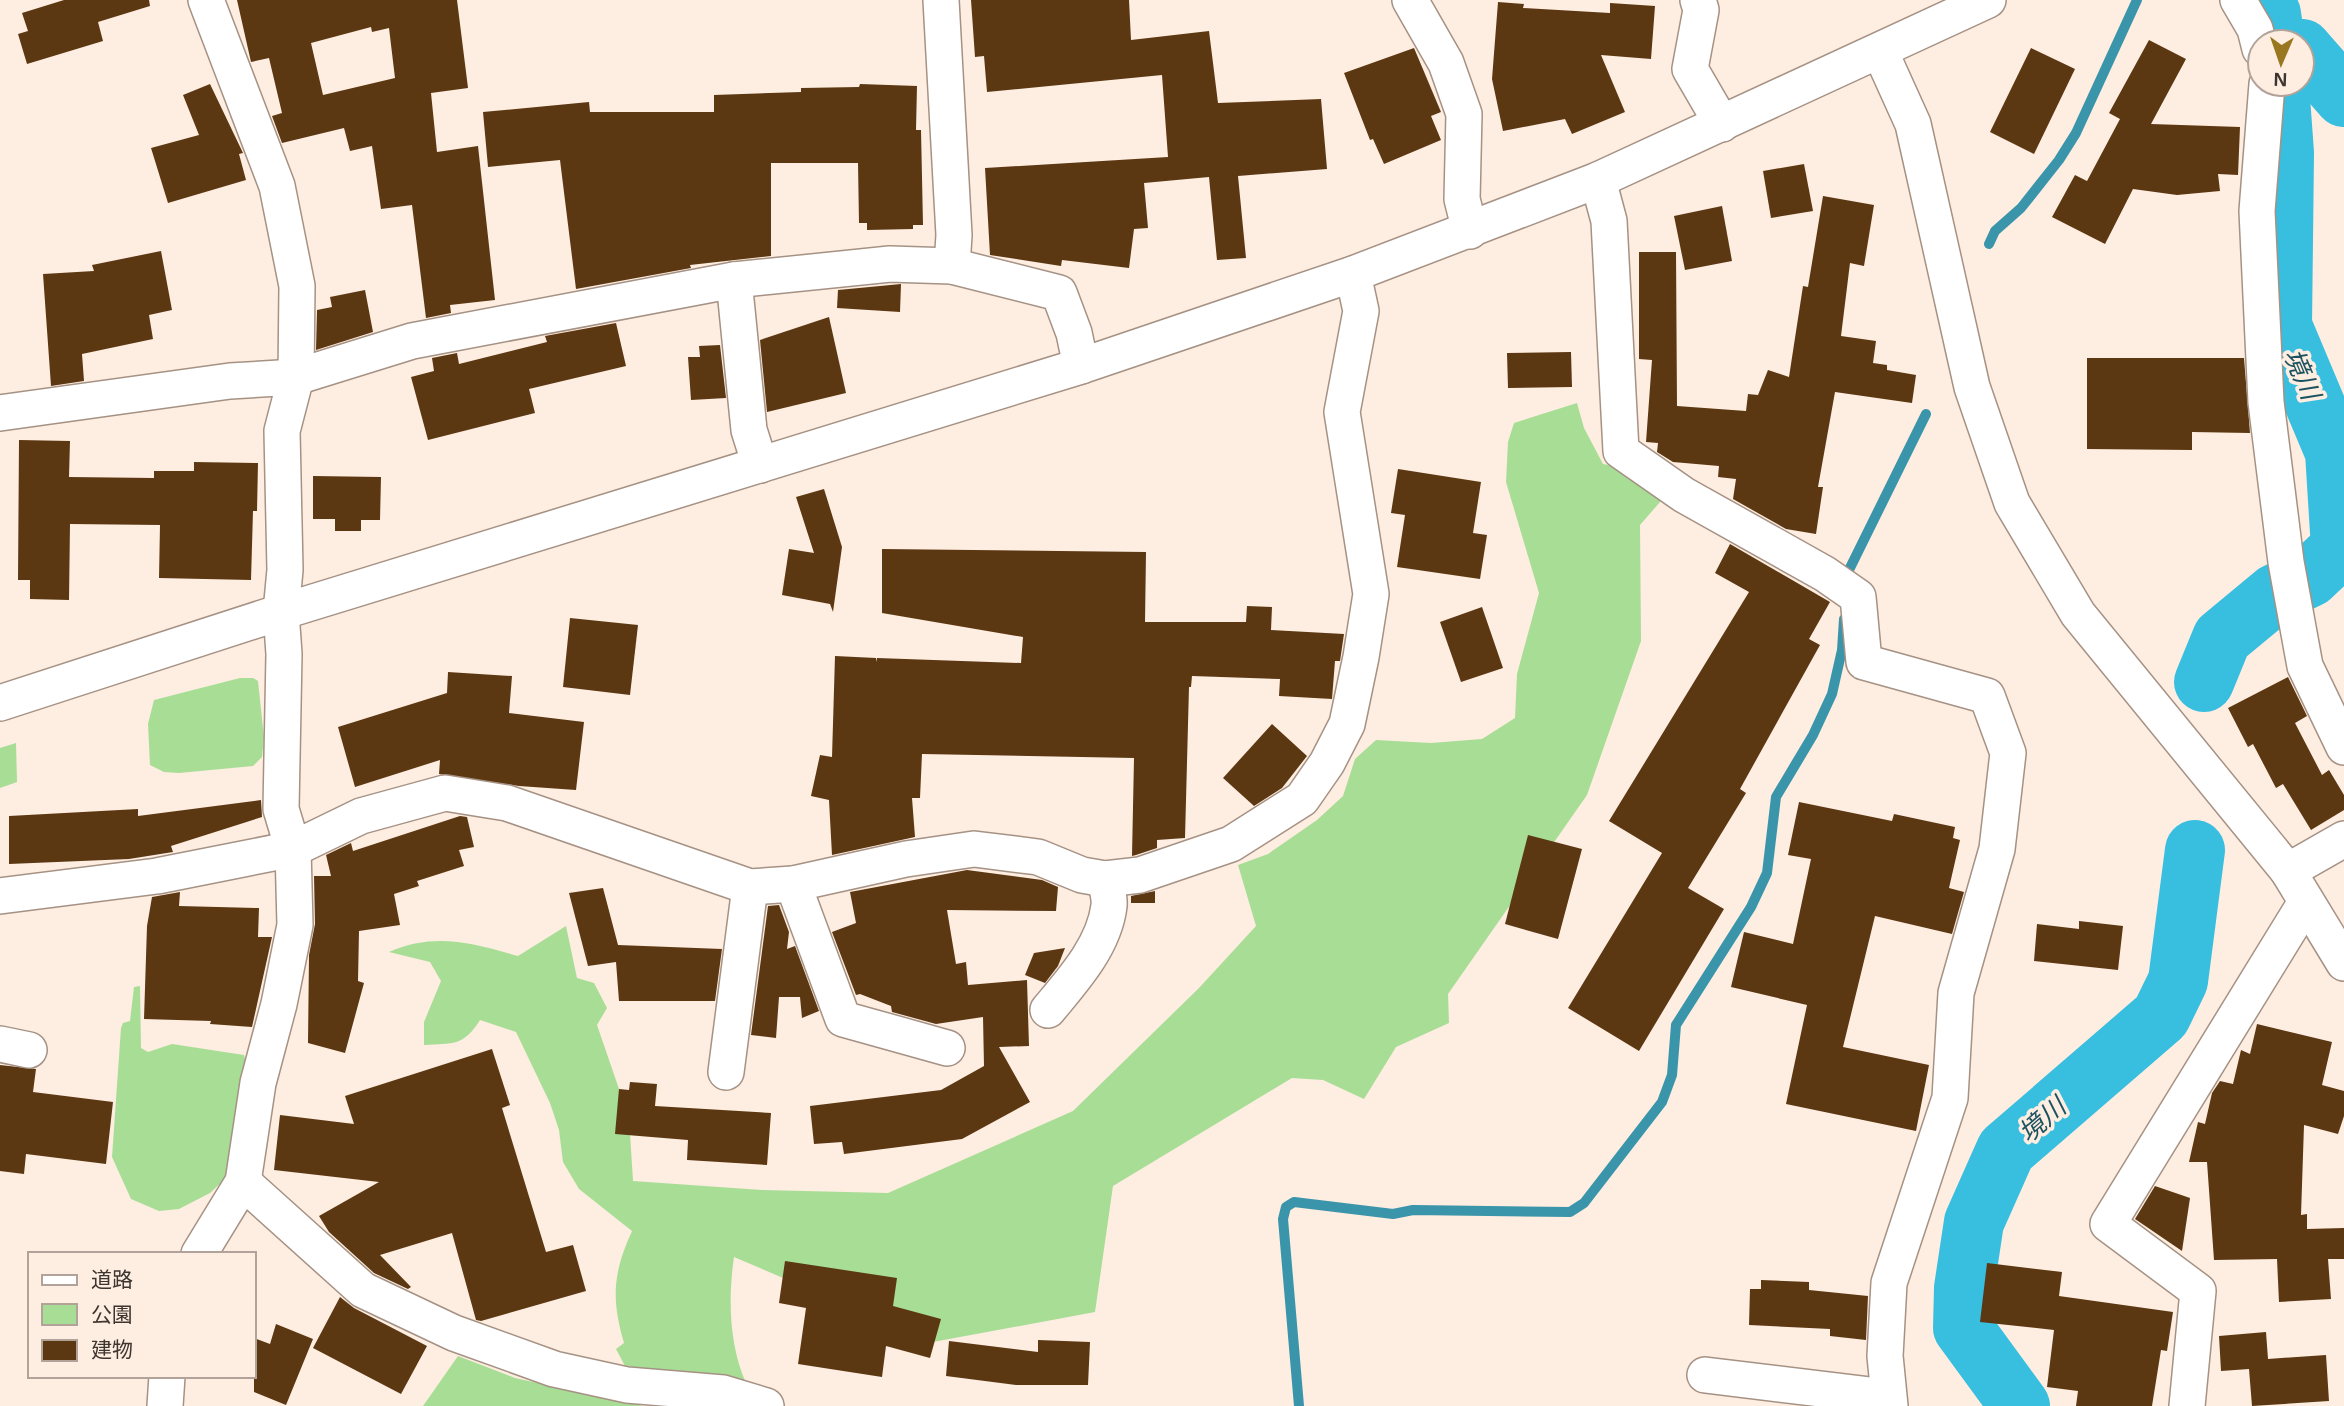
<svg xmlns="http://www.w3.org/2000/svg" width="2344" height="1406" viewBox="0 0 2344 1406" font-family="Helvetica,'Noto Sans JP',sans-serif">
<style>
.green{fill:#a8dd96}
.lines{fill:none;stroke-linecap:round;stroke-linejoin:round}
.stream{stroke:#3a95aa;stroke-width:10}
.river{stroke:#38bedf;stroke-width:60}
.building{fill:#5c3812;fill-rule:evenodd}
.minor-casing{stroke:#a59284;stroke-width:38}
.minor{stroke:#fff;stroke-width:35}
.labels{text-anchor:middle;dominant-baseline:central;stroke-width:7;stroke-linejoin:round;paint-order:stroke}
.water-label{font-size:26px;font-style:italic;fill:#1c5260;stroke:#feede1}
</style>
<rect width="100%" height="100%" fill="#feede1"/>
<g class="green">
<path d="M 1577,403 L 1584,428 L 1603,464 L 1680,479 L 1640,525 L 1641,641 L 1587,795 L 1448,994 L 1449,1023 L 1396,1047 L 1364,1099 L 1323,1080 L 1292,1078 L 1113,1186 L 1095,1312 L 933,1342 L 734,1257 C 728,1298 729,1345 746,1383 L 625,1366 L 616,1349 L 624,1343 C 611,1298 613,1273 632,1231 L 579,1189 L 563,1162 L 559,1130 L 550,1103 L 516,1032 L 480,1020 C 463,1047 453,1043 424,1045 L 424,1022 L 441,981 L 430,962 L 389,952 C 434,932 473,943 518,956 L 566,926 L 577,978 L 594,983 L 607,1008 L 597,1025 L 629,1118 L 633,1181 L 762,1190 L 888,1193 L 1073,1111 L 1199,988 L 1256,926 L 1238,865 L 1268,854 L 1317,820 L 1343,796 L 1355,759 L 1376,740 L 1431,743 L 1482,739 L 1515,718 L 1517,674 L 1539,593 L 1506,482 L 1508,442 L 1514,423 Z"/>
<path d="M 240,678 L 253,678 L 258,681 L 264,738 L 262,757 L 253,766 L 179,773 L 164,772 L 150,765 L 148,724 L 154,700 Z"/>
<path d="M 16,743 L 17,782 L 0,788 L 0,748 Z"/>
<path d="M 140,986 L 141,1048 L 148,1052 L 172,1044 L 244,1055 L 247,1067 L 226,1178 L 210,1193 L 179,1209 L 159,1211 L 131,1199 L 112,1157 L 121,1028 L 123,1023 L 130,1021 L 134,987 Z"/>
<path d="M 458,1356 L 515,1378 L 643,1406 L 423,1406 Z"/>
</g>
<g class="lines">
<g class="stream">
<path d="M 1989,244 L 1995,231 L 2021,208 L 2059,160 L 2076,133 L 2137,0"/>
<path d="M 1847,580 L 1848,572 L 1926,414"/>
<path d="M 1299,1406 L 1283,1219 L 1286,1207 L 1294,1202 L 1393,1214 L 1413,1210 L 1570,1212 L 1584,1203 L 1662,1102 L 1672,1075 L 1676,1025 L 1751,907 L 1767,873 L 1776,797 L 1813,735 L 1832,694 L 1842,650 L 1844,619"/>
</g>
<g class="river">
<path d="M 2264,0 L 2271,14 L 2275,42"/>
<path d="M 2302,49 L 2344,97"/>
<path d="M 2204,682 L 2222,638 L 2275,594 L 2310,577 L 2341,548 L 2335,452 L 2282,326 L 2284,153 L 2279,84"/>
<path d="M 2020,1406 L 1963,1328 L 1964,1288 L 1974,1222 L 2006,1150 L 2161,1016 L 2178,981 L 2195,850"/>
</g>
</g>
<g class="building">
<path d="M 64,0 L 149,0 L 150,6 L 98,22 L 103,41 L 27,64 L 18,34 L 28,31 L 22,13 Z"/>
<path d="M 237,0 L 457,0 L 468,88 L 431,93 L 437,152 L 478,146 L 495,300 L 450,305 L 451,313 L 426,318 L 412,205 L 381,209 L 372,146 L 350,151 L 344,128 L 282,143 L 272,116 L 282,113 L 269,58 L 251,62 ZM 371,27 L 372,32 L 389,28 L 395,78 L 323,95 L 311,43 Z"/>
<path d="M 971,0 L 1129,0 L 1131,40 L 1209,31 L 1218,103 L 1321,99 L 1327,169 L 1238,176 L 1246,258 L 1217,260 L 1209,177 L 1144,183 L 1148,228 L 1134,229 L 1129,268 L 1062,260 L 1061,266 L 990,255 L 985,168 L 1168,157 L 1162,75 L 987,92 L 984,56 L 975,57 Z"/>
<path d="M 1498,2 L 1524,4 L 1523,8 L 1610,13 L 1610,3 L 1655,6 L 1651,59 L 1601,55 L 1625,112 L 1572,134 L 1565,119 L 1503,131 L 1492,79 Z"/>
<path d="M 2149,40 L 2186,59 L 2151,124 L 2240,127 L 2238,175 L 2218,174 L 2220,191 L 2177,195 L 2133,189 L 2105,244 L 2052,217 L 2075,175 L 2087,181 L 2120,119 L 2109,113 Z"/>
<path d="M 1414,48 L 1441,112 L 1431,116 L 1441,140 L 1384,164 L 1373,139 L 1370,140 L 1344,73 Z"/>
<path d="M 2031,48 L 2075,69 L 2034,154 L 1990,132 Z"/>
<path d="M 210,84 L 243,153 L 239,154 L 246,180 L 168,203 L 151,148 L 199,135 L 183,95 Z"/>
<path d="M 860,84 L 917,86 L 916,130 L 921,130 L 923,225 L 913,225 L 913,229 L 867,230 L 867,223 L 859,223 L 858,163 L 771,163 L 771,256 L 690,265 L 691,268 L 576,289 L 560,160 L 488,167 L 483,112 L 589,102 L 590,112 L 714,112 L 714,95 L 801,92 L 801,88 L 859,87 Z"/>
<path d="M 1804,164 L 1813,211 L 1771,218 L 1763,171 Z"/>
<path d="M 1823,196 L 1874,205 L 1864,266 L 1850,263 L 1841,336 L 1876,341 L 1873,363 L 1887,365 L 1887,370 L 1916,375 L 1912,403 L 1835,392 L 1818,487 L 1823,487 L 1816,534 L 1786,529 L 1733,499 L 1736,479 L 1718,477 L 1719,466 L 1673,462 L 1657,452 L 1658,443 L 1646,442 L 1652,360 L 1639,359 L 1639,252 L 1676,252 L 1677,406 L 1746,411 L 1748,394 L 1758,395 L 1768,370 L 1789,377 L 1803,286 L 1808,287 Z"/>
<path d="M 1722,206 L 1732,261 L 1685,270 L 1674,216 Z"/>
<path d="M 161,251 L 172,310 L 149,315 L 153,339 L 82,354 L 84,381 L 51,386 L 43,274 L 94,271 L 92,265 Z"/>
<path d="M 901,284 L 900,312 L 837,308 L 838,290 Z"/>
<path d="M 365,290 L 373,332 L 316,350 L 317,310 L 332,307 L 330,297 Z"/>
<path d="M 829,317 L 846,393 L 767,412 L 760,340 Z"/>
<path d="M 616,323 L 626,366 L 529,389 L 535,413 L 428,440 L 411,377 L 434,371 L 432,358 L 457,353 L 459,364 L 547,342 L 545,336 Z"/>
<path d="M 720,345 L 726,398 L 691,400 L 688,357 L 700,357 L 699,346 Z"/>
<path d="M 1571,352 L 1572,387 L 1508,388 L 1507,353 Z"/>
<path d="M 2087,358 L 2244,358 L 2250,433 L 2192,432 L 2192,450 L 2087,449 Z"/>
<path d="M 19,440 L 70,441 L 69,477 L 154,478 L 154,471 L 194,471 L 194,462 L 258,463 L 257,511 L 253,511 L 251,580 L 159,578 L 160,525 L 70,524 L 69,600 L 30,599 L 30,580 L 18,580 Z"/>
<path d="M 1398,469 L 1481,482 L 1473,533 L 1487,535 L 1480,579 L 1397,567 L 1405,515 L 1391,513 Z"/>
<path d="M 313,476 L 381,477 L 380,520 L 361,520 L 361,531 L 335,531 L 335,519 L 313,519 Z"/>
<path d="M 824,489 L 842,547 L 833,612 L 830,604 L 782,595 L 789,549 L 814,553 L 796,497 Z"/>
<path d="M 1730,544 L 1830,602 L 1809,639 L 1820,645 L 1740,789 L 1746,793 L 1688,888 L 1724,909 L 1639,1051 L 1568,1008 L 1662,853 L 1609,821 L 1749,592 L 1715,573 Z"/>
<path d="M 882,549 L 1146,552 L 1145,622 L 1246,622 L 1247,606 L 1272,607 L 1271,630 L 1344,634 L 1340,661 L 1335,661 L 1332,699 L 1279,696 L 1280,679 L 1192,676 L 1191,687 L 1189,687 L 1185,838 L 1157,840 L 1157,848 L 1136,855 L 1132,856 L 1134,758 L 922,754 L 920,798 L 912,798 L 915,837 L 832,855 L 829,800 L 811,796 L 820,755 L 832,757 L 835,656 L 876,658 L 877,662 L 877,658 L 1021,663 L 1023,637 L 882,613 Z"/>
<path d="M 1482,607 L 1503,668 L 1461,682 L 1440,622 Z"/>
<path d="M 570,618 L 638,625 L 630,695 L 563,687 Z"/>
<path d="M 448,672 L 512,676 L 509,713 L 584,722 L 576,790 L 519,786 L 439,774 L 440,760 L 355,787 L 338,727 L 447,693 Z"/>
<path d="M 2288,677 L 2307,716 L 2295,723 L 2322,775 L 2329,770 L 2344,795 L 2344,810 L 2311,830 L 2283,784 L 2276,788 L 2253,744 L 2248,747 L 2228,708 Z"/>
<path d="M 1272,724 L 1307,756 L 1282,788 L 1254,806 L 1223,778 Z"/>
<path d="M 261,800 L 262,817 L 171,846 L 173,852 L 129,859 L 9,864 L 9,816 L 138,809 L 138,816 Z"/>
<path d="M 1799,802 L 1892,821 L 1894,814 L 1955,827 L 1953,838 L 1960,840 L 1949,888 L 1964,892 L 1952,934 L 1875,916 L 1843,1047 L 1929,1065 L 1916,1131 L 1786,1104 L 1807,1005 L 1731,987 L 1744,932 L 1793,944 L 1811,859 L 1788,855 Z"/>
<path d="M 460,816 L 467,817 L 474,847 L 459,850 L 464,866 L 417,881 L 419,886 L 394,894 L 400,925 L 359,931 L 358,981 L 364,983 L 345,1053 L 308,1043 L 309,955 L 315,924 L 314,876 L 331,876 L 326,855 L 351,843 L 353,851 Z"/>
<path d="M 1528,835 L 1582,849 L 1558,939 L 1505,924 Z"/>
<path d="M 967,870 L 1042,880 L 1058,887 L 1056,911 L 947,910 L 956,964 L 966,962 L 968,985 L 1027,980 L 1029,1046 L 999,1047 L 1030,1102 L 962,1139 L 844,1154 L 842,1142 L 814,1144 L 810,1106 L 941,1090 L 984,1066 L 983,1017 L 936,1024 L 892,1012 L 891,1006 L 860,994 L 856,995 L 832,932 L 856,923 L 850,892 Z"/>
<path d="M 603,888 L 618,945 L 722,949 L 715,1001 L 619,1001 L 616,962 L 588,966 L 569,893 Z"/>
<path d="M 1155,891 L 1155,903 L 1131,903 L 1131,896 Z"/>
<path d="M 180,892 L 179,906 L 259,908 L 258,937 L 272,937 L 252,1027 L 210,1024 L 211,1021 L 144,1019 L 147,926 L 152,897 Z"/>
<path d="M 779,905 L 789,932 L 787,949 L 795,946 L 819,1011 L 802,1018 L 800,997 L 779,997 L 776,1038 L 751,1035 L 768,906 Z"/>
<path d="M 2079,921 L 2123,926 L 2118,970 L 2034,961 L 2037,924 L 2079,929 Z"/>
<path d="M 1065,948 L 1058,966 L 1045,983 L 1025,975 L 1034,953 Z"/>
<path d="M 2257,1024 L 2332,1042 L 2322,1085 L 2344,1091 L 2344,1116 L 2338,1134 L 2304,1125 L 2301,1215 L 2307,1214 L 2307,1229 L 2344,1228 L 2344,1259 L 2328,1259 L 2331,1299 L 2279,1302 L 2277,1259 L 2214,1260 L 2207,1162 L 2189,1162 L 2198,1122 L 2205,1124 L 2212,1093 L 2220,1081 L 2233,1084 L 2241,1050 L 2250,1054 Z"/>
<path d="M 492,1049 L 510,1105 L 502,1108 L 546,1252 L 573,1245 L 586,1291 L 481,1321 L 476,1320 L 452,1233 L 380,1255 L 411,1287 L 408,1289 L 374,1273 L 329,1232 L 319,1216 L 379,1182 L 274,1170 L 280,1115 L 354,1124 L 345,1096 Z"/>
<path d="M 0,1065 L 36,1069 L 33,1092 L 113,1102 L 106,1164 L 26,1154 L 24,1174 L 0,1171 Z"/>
<path d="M 630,1082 L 657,1084 L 655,1106 L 771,1113 L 767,1165 L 687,1160 L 688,1140 L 615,1134 L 619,1089 L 629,1090 Z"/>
<path d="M 2155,1186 L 2190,1198 L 2182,1251 L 2135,1219 Z"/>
<path d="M 785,1261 L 897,1278 L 893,1306 L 941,1319 L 930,1358 L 886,1346 L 882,1377 L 798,1364 L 806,1308 L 779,1303 Z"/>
<path d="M 1987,1263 L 2062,1272 L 2059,1296 L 2173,1312 L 2167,1351 L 2161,1350 L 2152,1406 L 2076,1406 L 2078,1391 L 2047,1387 L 2054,1330 L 1980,1322 Z"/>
<path d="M 1761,1280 L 1809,1282 L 1809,1290 L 1868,1296 L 1866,1340 L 1830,1336 L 1830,1329 L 1749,1325 L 1750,1289 L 1761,1289 Z"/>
<path d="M 340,1297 L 354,1308 L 427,1346 L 401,1394 L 313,1348 Z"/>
<path d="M 276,1324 L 313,1339 L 286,1405 L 254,1392 L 254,1338 L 270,1344 Z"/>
<path d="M 2266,1332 L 2268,1359 L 2326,1355 L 2329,1401 L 2252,1406 L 2249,1369 L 2221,1371 L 2219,1336 Z"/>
<path d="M 1038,1340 L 1090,1342 L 1088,1385 L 1016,1385 L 946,1376 L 949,1341 L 1038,1352 Z"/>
</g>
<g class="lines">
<g class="minor-casing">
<g id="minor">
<path d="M 941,0 L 954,235 L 952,266"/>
<path d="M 1410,0 L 1446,63 L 1464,114 L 1462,199 L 1470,231"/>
<path d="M 1698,0 L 1701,10 L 1690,69 L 1722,124"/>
<path d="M 2238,0 L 2255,29 L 2260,49"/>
<path d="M 1880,51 L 1913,124 L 1972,387 L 2012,503 L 2078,614 L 2288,871 L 2344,963"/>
<path d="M 2267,84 L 2257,211 L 2266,402 L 2286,562 L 2305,666 L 2344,747"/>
<path d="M 1598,180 L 1609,221 L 1621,451 L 1684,495 L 1825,574 L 1858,597 L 1864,662 L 1987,696 L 2008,753 L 1997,849 L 1956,993 L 1950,1098 L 1889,1283 L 1885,1356 L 1890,1406"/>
<path d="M 734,280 L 749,430 L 760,465"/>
<path d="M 0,413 L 230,381 L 296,377 L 412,341 L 734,280 L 890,264 L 952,266 L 1059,293 L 1074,333 L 1081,366"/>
<path d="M 0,703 L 281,612 L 1081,366 L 1353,274 L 1598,180 L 1988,0"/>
<path d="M 2288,871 L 2344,839"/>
<path d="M 793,884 L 843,1019 L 947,1048"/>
<path d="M 0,896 L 157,876 L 293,849 L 361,816 L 445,793 L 507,803 L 750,887 L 793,884 L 906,859 L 974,849 L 1038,857 L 1082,875 L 1105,879 L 1140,875 L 1231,844 L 1302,799 L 1327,763 L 1347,724 L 1361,657 L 1371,594 L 1342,412 L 1361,311 L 1353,274"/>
<path d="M 1048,1010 C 1073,980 1104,946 1109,906 C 1110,898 1107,888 1105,879"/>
<path d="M 0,1044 L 29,1050"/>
<path d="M 726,1072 L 750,887"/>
<path d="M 243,1182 L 363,1290 L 454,1333 L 554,1369 L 627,1385 L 723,1393 L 766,1406"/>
<path d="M 199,1254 L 243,1182 L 258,1083 L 279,1004 L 295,925 L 293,849 L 281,809 L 284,654 L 281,612 L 285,570 L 282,431 L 296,377 L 297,286 L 277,186 L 206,0"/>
<path d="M 1705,1375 L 1887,1397"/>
<path d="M 165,1406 L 167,1376"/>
<path d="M 2187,1406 L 2198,1291 L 2108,1224 L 2306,902"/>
</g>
</g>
<use href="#minor" class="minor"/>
</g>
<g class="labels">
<g class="water-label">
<text transform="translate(2302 374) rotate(67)">境川</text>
<text transform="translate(2042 1120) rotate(-41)">境川</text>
</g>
</g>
<rect x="28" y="1252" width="228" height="126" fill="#feede1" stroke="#b1a39a" stroke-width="2"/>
<rect x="42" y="1275" width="35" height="10" fill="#ffffff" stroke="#b1a39a" stroke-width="2"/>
<text x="91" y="1287" font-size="21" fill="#3d352f">道路</text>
<rect x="42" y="1304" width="35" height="21" fill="#a8dd96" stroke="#b1a39a" stroke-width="2"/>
<text x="91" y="1322" font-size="21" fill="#3d352f">公園</text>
<rect x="42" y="1340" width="35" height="21" fill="#5c3812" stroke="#b1a39a" stroke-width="2"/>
<text x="91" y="1357" font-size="21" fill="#3d352f">建物</text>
<g transform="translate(2281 63) rotate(182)"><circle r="33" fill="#feede1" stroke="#b1a39a" stroke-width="2"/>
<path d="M0-5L12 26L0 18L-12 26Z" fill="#997721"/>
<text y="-10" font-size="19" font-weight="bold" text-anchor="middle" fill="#3d352f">N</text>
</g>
</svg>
